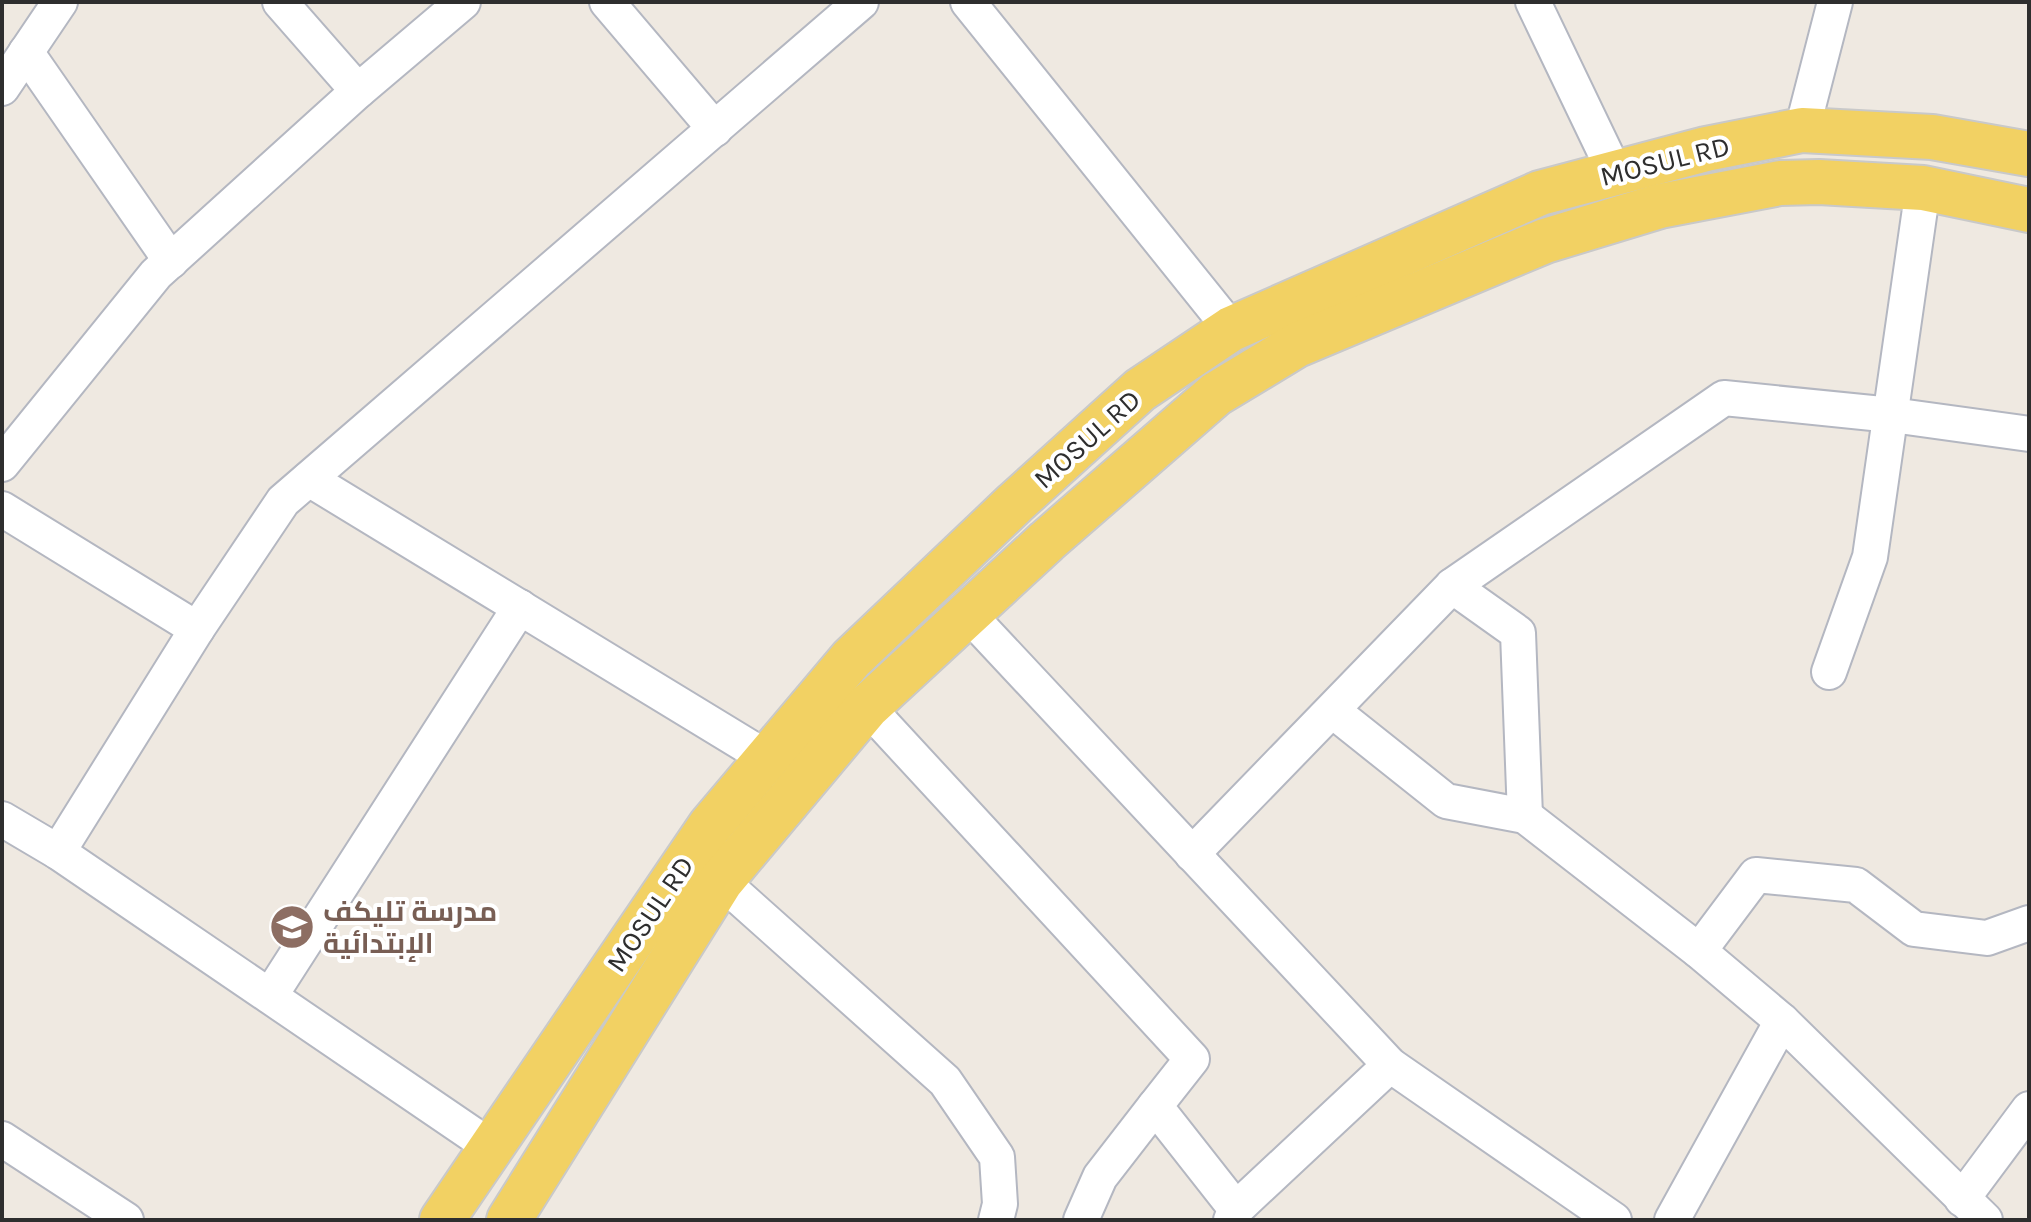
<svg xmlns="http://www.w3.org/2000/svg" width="2031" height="1222" viewBox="0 0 2031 1222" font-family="Karla,Cairo,sans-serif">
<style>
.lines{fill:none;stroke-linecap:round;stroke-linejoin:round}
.minor-casing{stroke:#b4b7c1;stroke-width:38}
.primary-casing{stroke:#c9c9c9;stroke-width:48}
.minor{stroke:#fff;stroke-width:34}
.primary{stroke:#f2d163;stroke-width:44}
.labels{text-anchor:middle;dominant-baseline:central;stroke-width:8;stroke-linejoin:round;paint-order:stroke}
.street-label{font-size:28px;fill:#2e2e2e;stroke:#fff}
.education-label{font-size:28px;font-weight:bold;fill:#785e54;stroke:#fff;text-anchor:start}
</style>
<rect width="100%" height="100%" fill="#efe9e1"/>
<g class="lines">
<g class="minor-casing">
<g id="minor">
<path d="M 280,2 L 358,91"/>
<path d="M 607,2 L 715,129"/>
<path d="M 968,2 L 1231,329"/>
<path d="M 1533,2 L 1615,173"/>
<path d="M 26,52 L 171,261"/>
<path d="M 2,88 L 60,2"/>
<path d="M 1802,130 L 1835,2"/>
<path d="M 2,464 L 156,274 L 358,91 L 463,2"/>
<path d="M 309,479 L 767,758"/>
<path d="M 2,509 L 197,629"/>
<path d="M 1452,586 L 1518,633 L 1525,816"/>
<path d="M 969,615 L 1390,1065 L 1614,1220"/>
<path d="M 1829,672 L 1870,557 L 1923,188"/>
<path d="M 867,707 L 1192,1059 L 1155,1106 L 1236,1209"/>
<path d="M 1333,711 L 1446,801 L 1525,816 L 1699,951 L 1782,1021 L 1985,1220"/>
<path d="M 2,819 L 58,852 L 491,1147"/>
<path d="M 58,852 L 197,629 L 283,501 L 861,2"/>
<path d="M 1192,854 L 1452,586 L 1724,398 L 1892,415 L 2029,434"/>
<path d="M 721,881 L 945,1081 L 997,1157 L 1000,1204 L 996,1220"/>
<path d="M 1699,951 L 1756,875 L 1856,885 L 1914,929 L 1987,938 L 2029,923"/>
<path d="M 270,996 L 520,607"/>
<path d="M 2,1139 L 126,1220"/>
<path d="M 1962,1199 L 2029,1109"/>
<path d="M 1081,1220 L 1100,1177 L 1155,1106"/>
<path d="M 1231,1220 L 1236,1209 L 1390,1065"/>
<path d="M 1672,1220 L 1782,1021"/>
</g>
</g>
<g class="primary-casing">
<g id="primary">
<path d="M 442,1220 L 710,826 L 851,659 L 1015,503 L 1140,390 L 1231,329 L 1540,193 L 1706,149 L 1802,130 L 1932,137 L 2029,154"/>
<path d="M 509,1220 L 721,881 L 867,707 L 1047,541 L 1216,394 L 1297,345 L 1545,241 L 1660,206 L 1780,183 L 1819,182 L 1923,188 L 2029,210"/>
</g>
</g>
<use href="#minor" class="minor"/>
<use href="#primary" class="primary"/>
</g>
<defs>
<g id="school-disc" transform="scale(2.3)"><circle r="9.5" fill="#8d6e63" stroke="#fff"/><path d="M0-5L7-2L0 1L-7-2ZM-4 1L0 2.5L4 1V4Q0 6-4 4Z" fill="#fff"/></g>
</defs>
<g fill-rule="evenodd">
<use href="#school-disc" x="292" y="927"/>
</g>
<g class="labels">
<g class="street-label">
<text transform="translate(1665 161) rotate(-14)">MOSUL RD</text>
<text transform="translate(1087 439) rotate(-42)">MOSUL RD</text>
<text transform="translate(650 914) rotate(-56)">MOSUL RD</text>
</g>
<g class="education-label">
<text x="323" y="911">مدرسة تليكف<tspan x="323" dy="32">الإبتدائية</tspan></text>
</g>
</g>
<rect width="2031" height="1222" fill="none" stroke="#2e2e2e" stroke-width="8"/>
</svg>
